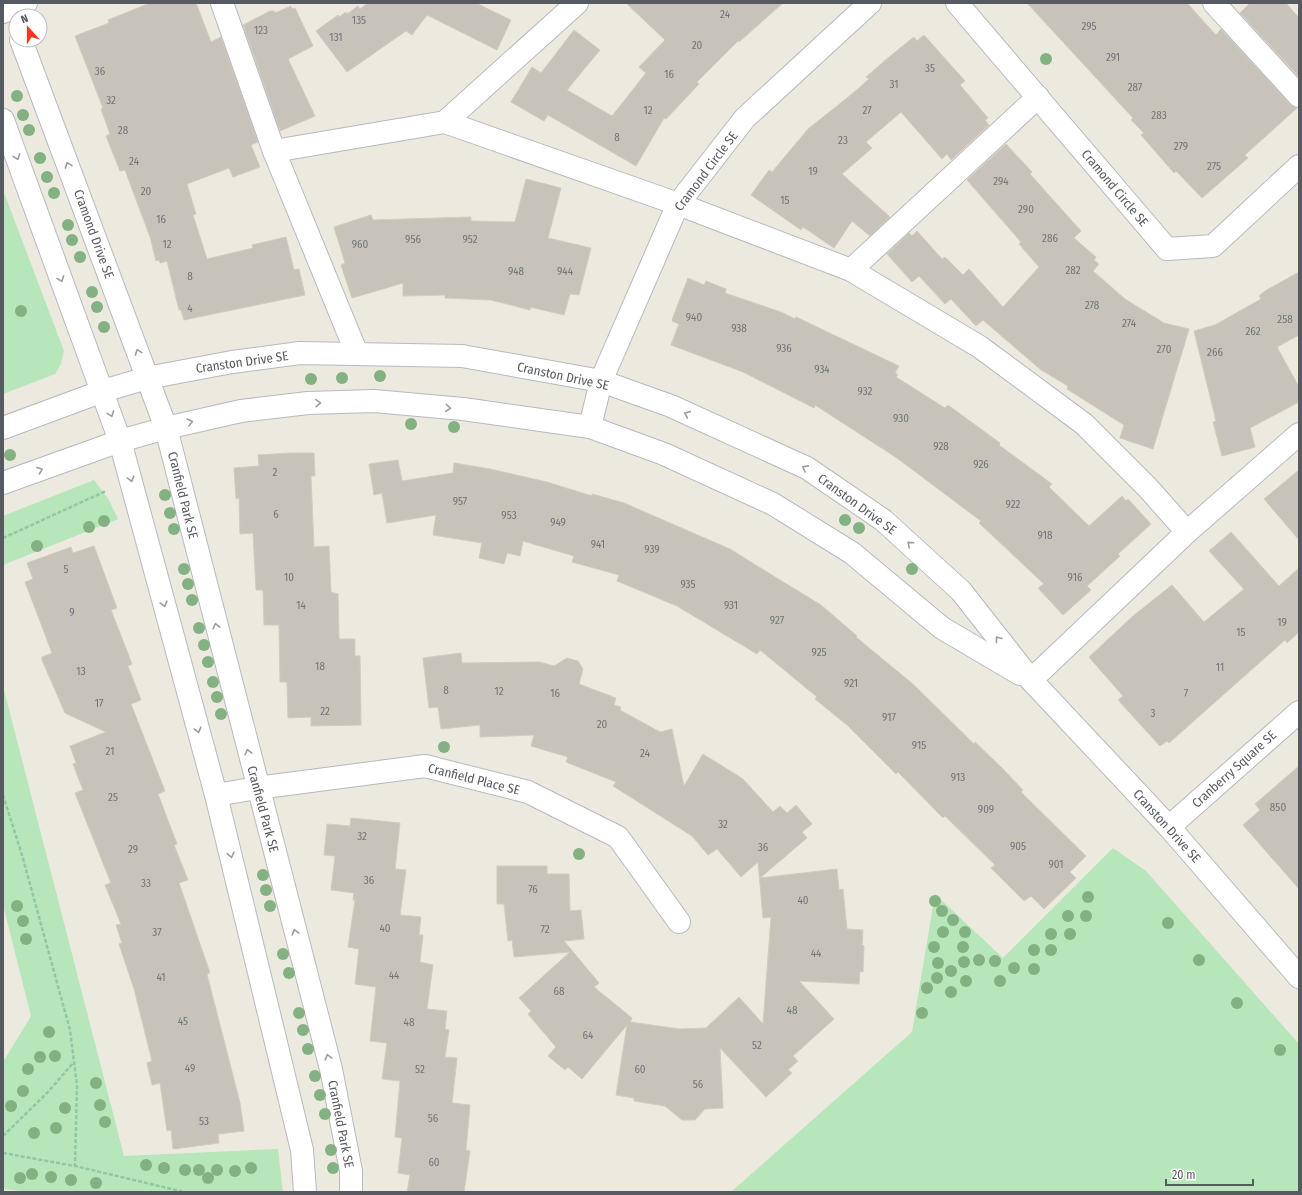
<svg xmlns="http://www.w3.org/2000/svg" width="1302" height="1195" viewBox="0 0 1302 1195" font-family="'Fira Sans Condensed',sans-serif">
<style>
.green{fill:#b7e6ba}
.building{fill:#c7c3bb;stroke:#d1ccbc}
.lines{fill:none;stroke-linecap:round;stroke-linejoin:round}
.minor-casing{stroke:#b6b9bf;stroke-width:24}
.path{stroke:#91c7a3;stroke-width:2.5;stroke-dasharray:4 2;stroke-linecap:butt}
.minor{stroke:#fff;stroke-width:22}
.tree{fill:#83b182}
.oneway{stroke:#9a9da0}
.labels{text-anchor:middle;dominant-baseline:central;stroke-width:3;stroke-linejoin:round;paint-order:stroke}
.number-label{font-size:11px;fill:#737578}
.street-label{font-size:13px;fill:#575b61;stroke:#fff}
</style>
<rect width="100%" height="100%" fill="#eceade"/>
<g class="green">
<path d="M 3,190 L 64,351 L 61,364 L 55,374 L 3,394 Z"/>
<path d="M 94,480 L 109,500 L 118,519 L 3,565 L 3,516 Z"/>
<path d="M 3,686 L 124,1156 L 278,1149 L 283,1192 L 31,1192 L 3,1189 L 3,1062 L 31,1016 L 3,905 Z"/>
<path d="M 1113,848 L 1146,871 L 1299,1044 L 1299,1192 L 731,1192 L 912,1032 L 935,894 L 1003,958 Z"/>
</g>
<g class="building">
<path d="M 150,3 L 196,3 L 211,42 L 221,37 L 258,142 L 251,145 L 260,167 L 233,177 L 229,168 L 187,184 L 196,214 L 193,215 L 207,259 L 253,248 L 252,245 L 286,237 L 294,270 L 299,269 L 305,295 L 184,320 L 181,310 L 179,310 L 167,261 L 160,263 L 159,260 L 156,261 L 150,237 L 125,170 L 120,171 L 106,136 L 110,134 L 101,109 L 103,108 L 75,36 L 109,23 L 108,20 Z"/>
<path d="M 368,3 L 476,3 L 511,20 L 497,50 L 427,15 L 412,35 L 406,31 L 347,72 L 316,31 L 338,15 L 339,17 L 346,12 L 347,14 L 358,6 L 360,9 Z"/>
<path d="M 626,3 L 783,3 L 739,42 L 738,41 L 697,82 L 699,84 L 666,119 L 664,118 L 636,166 L 548,115 L 544,121 L 511,102 L 532,67 L 541,73 L 574,30 L 600,50 L 567,90 L 612,116 L 646,73 L 639,67 L 665,40 Z"/>
<path d="M 1027,3 L 1187,3 L 1216,35 L 1221,29 L 1290,104 L 1297,108 L 1245,155 L 1248,158 L 1202,198 L 1176,171 L 1174,173 L 1141,135 L 1144,133 L 1131,120 L 1133,118 Z"/>
<path d="M 1250,3 L 1286,3 L 1299,18 L 1299,77 L 1240,13 Z"/>
<path d="M 291,6 L 292,9 L 295,8 L 313,46 L 288,59 L 315,116 L 280,131 L 243,25 L 270,11 L 274,11 L 275,13 Z"/>
<path d="M 924,35 L 965,81 L 960,85 L 988,118 L 985,120 L 989,125 L 951,160 L 947,154 L 942,159 L 901,112 L 866,142 L 872,148 L 842,174 L 890,217 L 870,236 L 852,221 L 834,248 L 803,227 L 801,230 L 751,195 L 769,170 L 772,172 L 808,129 L 852,94 L 869,79 L 866,77 L 889,57 L 914,37 L 917,41 Z"/>
<path d="M 1006,144 L 1032,172 L 1030,174 L 1081,231 L 1074,238 L 1096,257 L 1094,260 L 1099,264 L 1093,271 L 1125,299 L 1164,323 L 1189,329 L 1153,449 L 1120,438 L 1124,425 L 1067,389 L 1068,386 L 1041,370 L 983,320 L 976,326 L 951,299 L 945,304 L 919,276 L 912,282 L 887,254 L 909,233 L 912,236 L 917,231 L 942,259 L 945,257 L 963,275 L 969,269 L 1003,307 L 1039,267 L 1019,244 L 1021,242 L 967,180 Z"/>
<path d="M 526,179 L 561,188 L 548,238 L 591,248 L 579,295 L 570,294 L 564,315 L 530,307 L 530,310 L 491,300 L 445,298 L 445,295 L 403,296 L 403,283 L 352,298 L 341,265 L 345,263 L 334,227 L 371,215 L 373,220 L 471,217 L 471,221 L 515,222 Z"/>
<path d="M 1299,272 L 1299,335 L 1277,347 L 1299,387 L 1299,402 L 1250,428 L 1255,447 L 1222,456 L 1213,422 L 1216,421 L 1194,331 L 1215,325 L 1261,299 L 1259,296 L 1265,291 Z"/>
<path d="M 688,278 L 704,285 L 706,281 L 726,289 L 725,293 L 781,312 L 795,319 L 796,317 L 899,366 L 895,373 L 898,375 L 896,377 L 945,408 L 948,405 L 1000,443 L 999,445 L 1052,484 L 1049,487 L 1089,526 L 1122,496 L 1126,501 L 1128,499 L 1151,524 L 1118,554 L 1120,556 L 1087,586 L 1091,590 L 1063,615 L 1038,588 L 1044,584 L 979,523 L 981,521 L 897,458 L 815,405 L 814,408 L 743,372 L 671,345 L 679,324 L 672,321 L 673,317 Z"/>
<path d="M 291,453 L 314,453 L 315,476 L 311,476 L 314,547 L 329,546 L 331,592 L 338,594 L 339,639 L 355,639 L 355,656 L 360,656 L 361,725 L 311,726 L 311,717 L 288,718 L 287,682 L 280,682 L 279,625 L 264,625 L 263,590 L 256,590 L 253,533 L 240,534 L 239,498 L 236,499 L 234,468 L 259,466 L 258,455 Z"/>
<path d="M 398,460 L 402,481 L 453,473 L 454,463 L 490,469 L 547,482 L 592,496 L 592,494 L 624,503 L 730,549 L 780,580 L 821,605 L 857,636 L 856,637 L 914,685 L 974,744 L 975,742 L 1002,768 L 1023,790 L 1021,792 L 1086,856 L 1070,872 L 1076,878 L 1044,909 L 1031,896 L 1024,901 L 991,868 L 995,865 L 945,816 L 943,818 L 898,772 L 896,774 L 847,725 L 815,699 L 817,697 L 760,650 L 757,654 L 677,606 L 617,581 L 619,575 L 572,562 L 574,556 L 523,541 L 520,556 L 507,553 L 504,564 L 479,558 L 482,543 L 433,535 L 436,515 L 387,523 L 382,493 L 374,495 L 369,464 Z"/>
<path d="M 1299,470 L 1299,540 L 1264,499 Z"/>
<path d="M 1231,532 L 1279,586 L 1299,568 L 1299,632 L 1287,643 L 1285,640 L 1169,743 L 1167,741 L 1160,746 L 1118,700 L 1123,696 L 1089,657 L 1133,616 L 1172,585 L 1204,622 L 1244,589 L 1209,551 Z"/>
<path d="M 94,546 L 117,608 L 111,610 L 132,664 L 128,666 L 141,700 L 131,704 L 165,791 L 158,794 L 177,844 L 174,845 L 188,880 L 179,883 L 210,973 L 207,974 L 240,1103 L 244,1131 L 218,1134 L 219,1143 L 173,1149 L 171,1130 L 167,1131 L 160,1083 L 152,1085 L 147,1063 L 152,1061 L 134,989 L 119,944 L 122,943 L 116,925 L 121,924 L 105,885 L 111,883 L 75,793 L 83,790 L 73,764 L 76,763 L 70,746 L 106,732 L 65,713 L 42,660 L 42,657 L 52,653 L 25,582 L 33,579 L 27,563 L 71,547 L 73,553 Z"/>
<path d="M 461,653 L 462,663 L 539,662 L 554,666 L 567,658 L 578,661 L 583,669 L 579,684 L 616,698 L 614,705 L 621,707 L 620,710 L 660,732 L 672,729 L 684,786 L 703,754 L 743,779 L 773,812 L 780,806 L 787,813 L 796,805 L 812,824 L 802,832 L 807,838 L 760,878 L 837,869 L 839,890 L 843,889 L 847,929 L 863,930 L 862,945 L 864,946 L 863,972 L 860,971 L 859,984 L 799,981 L 834,1019 L 793,1056 L 798,1061 L 788,1070 L 792,1073 L 766,1097 L 720,1048 L 723,1108 L 705,1109 L 695,1120 L 682,1120 L 665,1106 L 634,1101 L 634,1098 L 616,1095 L 627,1025 L 582,1079 L 568,1067 L 565,1070 L 548,1056 L 556,1047 L 528,1014 L 531,1011 L 519,998 L 570,952 L 514,957 L 512,940 L 508,941 L 504,904 L 497,904 L 497,866 L 547,866 L 547,874 L 569,874 L 570,911 L 581,910 L 584,939 L 564,941 L 599,983 L 594,987 L 632,1018 L 630,1022 L 680,1029 L 706,1028 L 739,997 L 763,1024 L 771,917 L 763,918 L 758,862 L 741,877 L 717,849 L 708,855 L 692,836 L 613,786 L 616,782 L 566,762 L 568,757 L 531,746 L 534,735 L 480,737 L 480,725 L 441,729 L 438,707 L 429,708 L 423,658 Z"/>
<path d="M 1299,766 L 1299,889 L 1243,825 L 1260,810 L 1255,804 Z"/>
<path d="M 351,818 L 400,823 L 395,869 L 406,870 L 400,915 L 421,917 L 419,935 L 423,935 L 420,962 L 433,965 L 427,1009 L 447,1011 L 445,1029 L 449,1030 L 445,1057 L 457,1058 L 452,1103 L 470,1105 L 466,1150 L 470,1151 L 464,1192 L 407,1192 L 410,1175 L 398,1173 L 402,1138 L 395,1137 L 400,1081 L 382,1079 L 387,1043 L 370,1041 L 376,987 L 355,984 L 359,949 L 348,947 L 355,900 L 353,900 L 354,893 L 331,890 L 335,856 L 324,855 L 327,824 L 350,826 Z"/>
</g>
<g class="lines">
<g class="minor-casing">
<g id="minor">
<path d="M 222,3 L 274,151 L 357,354"/>
<path d="M 957,3 L 1167,249 L 1213,246 L 1299,166"/>
<path d="M 1214,3 L 1299,96"/>
<path d="M 3,12 L 26,3"/>
<path d="M 21,40 L 166,428 L 331,1069 L 351,1171 L 351,1192"/>
<path d="M 3,120 L 120,441 L 216,795 L 302,1150 L 305,1192"/>
<path d="M 445,122 L 678,204 L 851,270 L 861,276 L 980,347 L 1084,424 L 1148,488 L 1187,532"/>
<path d="M 274,151 L 445,122 L 577,3"/>
<path d="M 851,270 L 1038,97"/>
<path d="M 590,427 L 601,381 L 678,204 L 745,118 L 870,3"/>
<path d="M 3,428 L 103,391 L 147,378 L 232,362 L 300,353 L 462,356 L 601,381 L 671,406 L 807,468 L 883,520 L 961,591 L 1031,680 L 1169,827 L 1299,977"/>
<path d="M 3,483 L 120,441 L 166,428 L 241,411 L 308,403 L 374,401 L 463,409 L 590,427 L 664,454 L 773,504 L 852,553 L 942,628 L 1020,674"/>
<path d="M 1031,680 L 1187,532 L 1299,434"/>
<path d="M 216,795 L 257,788 L 425,766 L 528,792 L 618,837 L 679,922"/>
<path d="M 1169,827 L 1299,712"/>
</g>
</g>
<g class="path">
<path d="M 3,538 L 106,491"/>
<path d="M 3,795 L 22,855 L 70,1030 L 77,1085 L 75,1166"/>
<path d="M 3,1136 L 47,1093 L 74,1062"/>
<path d="M 3,1153 L 75,1166 L 184,1192"/>
</g>
<use href="#minor" class="minor"/>
</g>
<g class="tree">
<circle cx="1046" cy="59" r="6"/>
<circle cx="17" cy="96" r="6"/>
<circle cx="23" cy="115" r="6"/>
<circle cx="29" cy="130" r="6"/>
<circle cx="40" cy="158" r="6"/>
<circle cx="47" cy="177" r="6"/>
<circle cx="54" cy="193" r="6"/>
<circle cx="68" cy="225" r="6"/>
<circle cx="72" cy="240" r="6"/>
<circle cx="80" cy="257" r="6"/>
<circle cx="92" cy="292" r="6"/>
<circle cx="97" cy="307" r="6"/>
<circle cx="21" cy="311" r="6"/>
<circle cx="104" cy="327" r="6"/>
<circle cx="380" cy="376" r="6"/>
<circle cx="342" cy="378" r="6"/>
<circle cx="311" cy="379" r="6"/>
<circle cx="411" cy="424" r="6"/>
<circle cx="454" cy="427" r="6"/>
<circle cx="10" cy="455" r="6"/>
<circle cx="165" cy="495" r="6"/>
<circle cx="170" cy="513" r="6"/>
<circle cx="845" cy="520" r="6"/>
<circle cx="104" cy="521" r="6"/>
<circle cx="89" cy="527" r="6"/>
<circle cx="859" cy="528" r="6"/>
<circle cx="174" cy="529" r="6"/>
<circle cx="37" cy="546" r="6"/>
<circle cx="184" cy="569" r="6"/>
<circle cx="912" cy="569" r="6"/>
<circle cx="188" cy="584" r="6"/>
<circle cx="192" cy="600" r="6"/>
<circle cx="199" cy="628" r="6"/>
<circle cx="204" cy="645" r="6"/>
<circle cx="208" cy="662" r="6"/>
<circle cx="213" cy="682" r="6"/>
<circle cx="217" cy="697" r="6"/>
<circle cx="221" cy="714" r="6"/>
<circle cx="444" cy="747" r="6"/>
<circle cx="579" cy="854" r="6"/>
<circle cx="263" cy="875" r="6"/>
<circle cx="266" cy="890" r="6"/>
<circle cx="1088" cy="897" r="6"/>
<circle cx="935" cy="901" r="6"/>
<circle cx="17" cy="906" r="6"/>
<circle cx="270" cy="906" r="6"/>
<circle cx="942" cy="911" r="6"/>
<circle cx="1068" cy="916" r="6"/>
<circle cx="1086" cy="916" r="6"/>
<circle cx="953" cy="920" r="6"/>
<circle cx="23" cy="921" r="6"/>
<circle cx="1168" cy="923" r="6"/>
<circle cx="943" cy="932" r="6"/>
<circle cx="965" cy="932" r="6"/>
<circle cx="1051" cy="934" r="6"/>
<circle cx="1070" cy="934" r="6"/>
<circle cx="26" cy="939" r="6"/>
<circle cx="934" cy="947" r="6"/>
<circle cx="963" cy="947" r="6"/>
<circle cx="1034" cy="950" r="6"/>
<circle cx="1051" cy="950" r="6"/>
<circle cx="283" cy="954" r="6"/>
<circle cx="979" cy="960" r="6"/>
<circle cx="1199" cy="960" r="6"/>
<circle cx="995" cy="961" r="6"/>
<circle cx="964" cy="962" r="6"/>
<circle cx="938" cy="963" r="6"/>
<circle cx="1014" cy="968" r="6"/>
<circle cx="1034" cy="969" r="6"/>
<circle cx="951" cy="971" r="6"/>
<circle cx="289" cy="973" r="6"/>
<circle cx="937" cy="978" r="6"/>
<circle cx="966" cy="981" r="6"/>
<circle cx="1000" cy="981" r="6"/>
<circle cx="927" cy="988" r="6"/>
<circle cx="951" cy="992" r="6"/>
<circle cx="1237" cy="1003" r="6"/>
<circle cx="299" cy="1013" r="6"/>
<circle cx="922" cy="1013" r="6"/>
<circle cx="303" cy="1030" r="6"/>
<circle cx="49" cy="1032" r="6"/>
<circle cx="308" cy="1049" r="6"/>
<circle cx="1280" cy="1050" r="6"/>
<circle cx="55" cy="1056" r="6"/>
<circle cx="40" cy="1057" r="6"/>
<circle cx="28" cy="1069" r="6"/>
<circle cx="315" cy="1076" r="6"/>
<circle cx="96" cy="1083" r="6"/>
<circle cx="23" cy="1091" r="6"/>
<circle cx="320" cy="1095" r="6"/>
<circle cx="100" cy="1105" r="6"/>
<circle cx="11" cy="1106" r="6"/>
<circle cx="65" cy="1108" r="6"/>
<circle cx="325" cy="1114" r="6"/>
<circle cx="105" cy="1122" r="6"/>
<circle cx="56" cy="1128" r="6"/>
<circle cx="34" cy="1133" r="6"/>
<circle cx="331" cy="1150" r="6"/>
<circle cx="146" cy="1165" r="6"/>
<circle cx="164" cy="1168" r="6"/>
<circle cx="251" cy="1168" r="6"/>
<circle cx="333" cy="1168" r="6"/>
<circle cx="185" cy="1170" r="6"/>
<circle cx="199" cy="1170" r="6"/>
<circle cx="217" cy="1170" r="6"/>
<circle cx="235" cy="1171" r="6"/>
<circle cx="32" cy="1174" r="6"/>
<circle cx="51" cy="1177" r="6"/>
<circle cx="20" cy="1178" r="6"/>
<circle cx="208" cy="1178" r="6"/>
<circle cx="71" cy="1180" r="6"/>
<circle cx="96" cy="1183" r="6"/>
</g>
<defs><path id="oneway-chevron" d="M-2-3.5L2.5 0L-2 3.5" fill="none" stroke-width="1.6" stroke-linecap="round" stroke-linejoin="round"/></defs>
<g class="oneway">
<use href="#oneway-chevron" transform="translate(17 157) rotate(70)"/>
<use href="#oneway-chevron" transform="translate(68 165) rotate(-110)"/>
<use href="#oneway-chevron" transform="translate(61 279) rotate(70)"/>
<use href="#oneway-chevron" transform="translate(138 352) rotate(-110)"/>
<use href="#oneway-chevron" transform="translate(318 403) rotate(-2)"/>
<use href="#oneway-chevron" transform="translate(448 408) rotate(5)"/>
<use href="#oneway-chevron" transform="translate(111 414) rotate(70)"/>
<use href="#oneway-chevron" transform="translate(687 414) rotate(-156)"/>
<use href="#oneway-chevron" transform="translate(190 422) rotate(-14)"/>
<use href="#oneway-chevron" transform="translate(805 468) rotate(-152)"/>
<use href="#oneway-chevron" transform="translate(40 470) rotate(-20)"/>
<use href="#oneway-chevron" transform="translate(131 479) rotate(75)"/>
<use href="#oneway-chevron" transform="translate(910 544) rotate(-138)"/>
<use href="#oneway-chevron" transform="translate(164 604) rotate(75)"/>
<use href="#oneway-chevron" transform="translate(216 626) rotate(-104)"/>
<use href="#oneway-chevron" transform="translate(998 639) rotate(-128)"/>
<use href="#oneway-chevron" transform="translate(198 730) rotate(75)"/>
<use href="#oneway-chevron" transform="translate(248 752) rotate(-104)"/>
<use href="#oneway-chevron" transform="translate(231 855) rotate(76)"/>
<use href="#oneway-chevron" transform="translate(295 932) rotate(-105)"/>
<use href="#oneway-chevron" transform="translate(328 1057) rotate(-105)"/>
</g>
<g class="labels">
<g class="number-label">
<text x="725" y="14">24</text>
<text x="359" y="20">135</text>
<text x="1089" y="26">295</text>
<text x="261" y="30">123</text>
<text x="336" y="37">131</text>
<text x="697" y="45">20</text>
<text x="1113" y="57">291</text>
<text x="930" y="68">35</text>
<text x="100" y="71">36</text>
<text x="669" y="74">16</text>
<text x="894" y="84">31</text>
<text x="1135" y="87">287</text>
<text x="111" y="100">32</text>
<text x="648" y="110">12</text>
<text x="867" y="110">27</text>
<text x="1159" y="115">283</text>
<text x="123" y="130">28</text>
<text x="617" y="137">8</text>
<text x="843" y="140">23</text>
<text x="1181" y="146">279</text>
<text x="134" y="161">24</text>
<text x="1214" y="166">275</text>
<text x="813" y="171">19</text>
<text x="1001" y="181">294</text>
<text x="146" y="191">20</text>
<text x="785" y="200">15</text>
<text x="1026" y="209">290</text>
<text x="161" y="219">16</text>
<text x="1050" y="238">286</text>
<text x="413" y="239">956</text>
<text x="470" y="239">952</text>
<text x="167" y="244">12</text>
<text x="360" y="244">960</text>
<text x="1073" y="270">282</text>
<text x="516" y="271">948</text>
<text x="565" y="271">944</text>
<text x="190" y="276">8</text>
<text x="1092" y="305">278</text>
<text x="190" y="308">4</text>
<text x="694" y="317">940</text>
<text x="1285" y="319">258</text>
<text x="1129" y="323">274</text>
<text x="739" y="328">938</text>
<text x="1253" y="331">262</text>
<text x="784" y="348">936</text>
<text x="1164" y="349">270</text>
<text x="1215" y="352">266</text>
<text x="822" y="369">934</text>
<text x="865" y="391">932</text>
<text x="901" y="418">930</text>
<text x="941" y="446">928</text>
<text x="981" y="464">926</text>
<text x="275" y="472">2</text>
<text x="460" y="501">957</text>
<text x="1013" y="504">922</text>
<text x="276" y="514">6</text>
<text x="509" y="515">953</text>
<text x="558" y="522">949</text>
<text x="1045" y="535">918</text>
<text x="598" y="544">941</text>
<text x="652" y="549">939</text>
<text x="66" y="569">5</text>
<text x="289" y="577">10</text>
<text x="1075" y="577">916</text>
<text x="688" y="584">935</text>
<text x="301" y="605">14</text>
<text x="731" y="605">931</text>
<text x="72" y="612">9</text>
<text x="777" y="620">927</text>
<text x="1282" y="622">19</text>
<text x="1241" y="632">15</text>
<text x="819" y="652">925</text>
<text x="320" y="666">18</text>
<text x="1220" y="667">11</text>
<text x="81" y="671">13</text>
<text x="851" y="683">921</text>
<text x="446" y="690">8</text>
<text x="499" y="691">12</text>
<text x="555" y="693">16</text>
<text x="1186" y="693">7</text>
<text x="99" y="703">17</text>
<text x="325" y="711">22</text>
<text x="1153" y="713">3</text>
<text x="889" y="717">917</text>
<text x="602" y="724">20</text>
<text x="919" y="745">915</text>
<text x="110" y="751">21</text>
<text x="645" y="753">24</text>
<text x="958" y="777">913</text>
<text x="113" y="797">25</text>
<text x="1278" y="807">850</text>
<text x="986" y="809">909</text>
<text x="723" y="824">32</text>
<text x="362" y="836">32</text>
<text x="1018" y="846">905</text>
<text x="763" y="847">36</text>
<text x="133" y="849">29</text>
<text x="1056" y="864">901</text>
<text x="369" y="880">36</text>
<text x="146" y="883">33</text>
<text x="533" y="889">76</text>
<text x="803" y="900">40</text>
<text x="385" y="928">40</text>
<text x="545" y="929">72</text>
<text x="157" y="932">37</text>
<text x="816" y="953">44</text>
<text x="394" y="975">44</text>
<text x="161" y="977">41</text>
<text x="559" y="991">68</text>
<text x="792" y="1010">48</text>
<text x="183" y="1021">45</text>
<text x="409" y="1022">48</text>
<text x="588" y="1035">64</text>
<text x="757" y="1045">52</text>
<text x="190" y="1068">49</text>
<text x="420" y="1069">52</text>
<text x="640" y="1069">60</text>
<text x="698" y="1084">56</text>
<text x="433" y="1118">56</text>
<text x="204" y="1121">53</text>
<text x="434" y="1162">60</text>
</g>
<g class="street-label">
<text transform="translate(706 171) rotate(-53)">Cramond Circle SE</text>
<text transform="translate(1115 188) rotate(50)">Cramond Circle SE</text>
<text transform="translate(94 234) rotate(70)">Cramond Drive SE</text>
<text transform="translate(242 362) rotate(-8)">Cranston Drive SE</text>
<text transform="translate(563 376) rotate(12)">Cranston Drive SE</text>
<text transform="translate(183 495) rotate(76)">Cranfield Park SE</text>
<text transform="translate(857 504) rotate(36)">Cranston Drive SE</text>
<text transform="translate(1234 769) rotate(-42)">Cranberry Square SE</text>
<text transform="translate(474 779) rotate(14)">Cranfield Place SE</text>
<text transform="translate(263 809) rotate(75)">Cranfield Park SE</text>
<text transform="translate(1167 826) rotate(48)">Cranston Drive SE</text>
<text transform="translate(341 1124) rotate(79)">Cranfield Park SE</text>
</g>
</g>
<rect width="1302" height="1195" fill="none" stroke="#575b61" stroke-width="8"/>
<g transform="translate(28 28) rotate(339)"><circle r="19" fill="#ffffff" stroke="#bcbdc0"/>
<path d="M0-3L7 15L0 10L-7 15Z" fill="#f6381a"/>
<text y="-6" font-size="11" font-weight="bold" text-anchor="middle" fill="#575b61">N</text>
</g>
<path d="M1166 1179v6h87v-6" fill="none" stroke="#575b61" stroke-width="2"/>
<text x="1172" y="1179" font-size="12" fill="#575b61" stroke="#ffffff" stroke-width="3" paint-order="stroke">20 m</text>
</svg>
